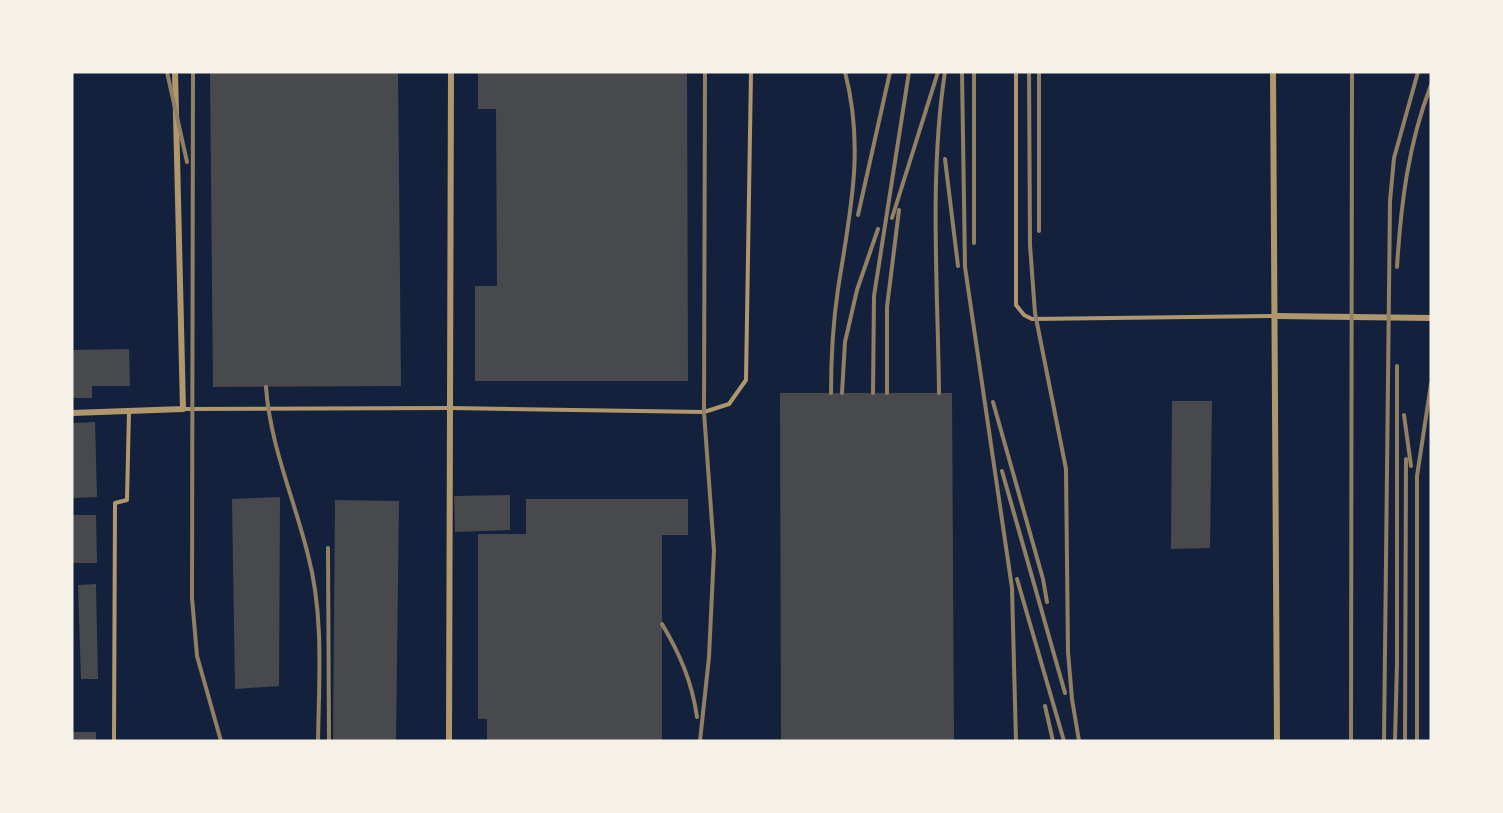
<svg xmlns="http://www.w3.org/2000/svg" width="1503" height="813" viewBox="0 0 1503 813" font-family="Rubik,sans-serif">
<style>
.building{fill:#48494c}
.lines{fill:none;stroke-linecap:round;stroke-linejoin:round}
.service{stroke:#b1986c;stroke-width:4}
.minor{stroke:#b1986c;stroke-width:6}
.rail{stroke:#918062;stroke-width:4}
</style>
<rect width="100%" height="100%" fill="#14213d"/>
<g class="building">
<path d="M 210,72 L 398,72 L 401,386 L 213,387 Z"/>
<path d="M 478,72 L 687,72 L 688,381 L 475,381 L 475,286 L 497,286 L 496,109 L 478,109 Z"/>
<path d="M 129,349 L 130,386 L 92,386 L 92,398 L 72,398 L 72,350 Z"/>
<path d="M 780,393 L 952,393 L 954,741 L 781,741 Z"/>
<path d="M 1172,401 L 1212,401 L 1210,548 L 1171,549 Z"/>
<path d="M 95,422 L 97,497 L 73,498 L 72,423 Z"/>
<path d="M 510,495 L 510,530 L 455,532 L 454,496 Z"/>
<path d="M 280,497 L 279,686 L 235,689 L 232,499 Z"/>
<path d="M 526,499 L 688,499 L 688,535 L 662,535 L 662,741 L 487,741 L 487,719 L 478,719 L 478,534 L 526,534 Z"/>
<path d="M 335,500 L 399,501 L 396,741 L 333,741 Z"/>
<path d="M 72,515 L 96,515 L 97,563 L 72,563 Z"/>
<path d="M 96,584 L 98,679 L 81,679 L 78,585 Z"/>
<rect x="72" y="732" width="24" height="9"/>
</g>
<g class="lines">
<g class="service">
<path d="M 1016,72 L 1016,305 L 1024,315 L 1032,319 L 1275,316"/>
<path d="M 183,409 L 449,408 L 704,412 L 729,404 L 746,380 L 751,72"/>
<path d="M 114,741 L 115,503 L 127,500 L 129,411"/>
</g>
<g class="minor">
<path d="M 1273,72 L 1277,741"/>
<path d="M 1276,316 L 1431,318"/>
<path d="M 72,413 L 183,409 L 175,72"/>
<path d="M 449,741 L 451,72"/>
</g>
<g class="rail">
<path d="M 167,72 L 187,162"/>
<path d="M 193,72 L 192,598 L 197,656 L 221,741"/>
<path d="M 962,72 L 965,267 L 1012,588 L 1016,741"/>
<path d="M 1029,72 L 1030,245 L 1035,313 L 1066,469 L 1068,652 L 1072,699 L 1079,741"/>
<path d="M 945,159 L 958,266"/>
<path d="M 858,215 L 890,72"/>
<path d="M 892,218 L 938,72"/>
<path d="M 1039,231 L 1039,72"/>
<path d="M 974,243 L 974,72"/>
<path d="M 1397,267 C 1401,203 1408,145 1431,85"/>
<path d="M 266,387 C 270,445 294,498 308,555 C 324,615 319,679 318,741"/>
<path d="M 831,393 C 831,358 833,323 838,289 C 850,212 865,149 845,72"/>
<path d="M 842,393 L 845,342 L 857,290 L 878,229"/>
<path d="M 873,393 L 874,296 L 909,72"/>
<path d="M 887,393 L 887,307 L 899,210"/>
<path d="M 939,393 C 938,289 929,175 945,72"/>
<path d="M 993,402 L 1043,579 L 1047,602"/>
<path d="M 1404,415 L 1411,466"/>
<path d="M 1002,471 L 1065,693"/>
<path d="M 328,548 L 329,741"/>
<path d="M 1017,579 L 1064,741"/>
<path d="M 662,624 C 680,654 692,682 697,717"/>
<path d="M 1045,706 L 1053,741"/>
<path d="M 700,741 L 709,657 L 714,551 L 704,412 L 705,72"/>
<path d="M 1351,741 L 1352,72"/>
<path d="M 1384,741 L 1390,201 L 1394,158 L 1418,72"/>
<path d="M 1395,741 L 1397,663 L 1397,366"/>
<path d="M 1405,741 L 1406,459"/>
<path d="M 1417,741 L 1417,476 L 1431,384"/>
</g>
</g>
<rect width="1503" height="813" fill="none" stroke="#f6f1e7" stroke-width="147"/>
</svg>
